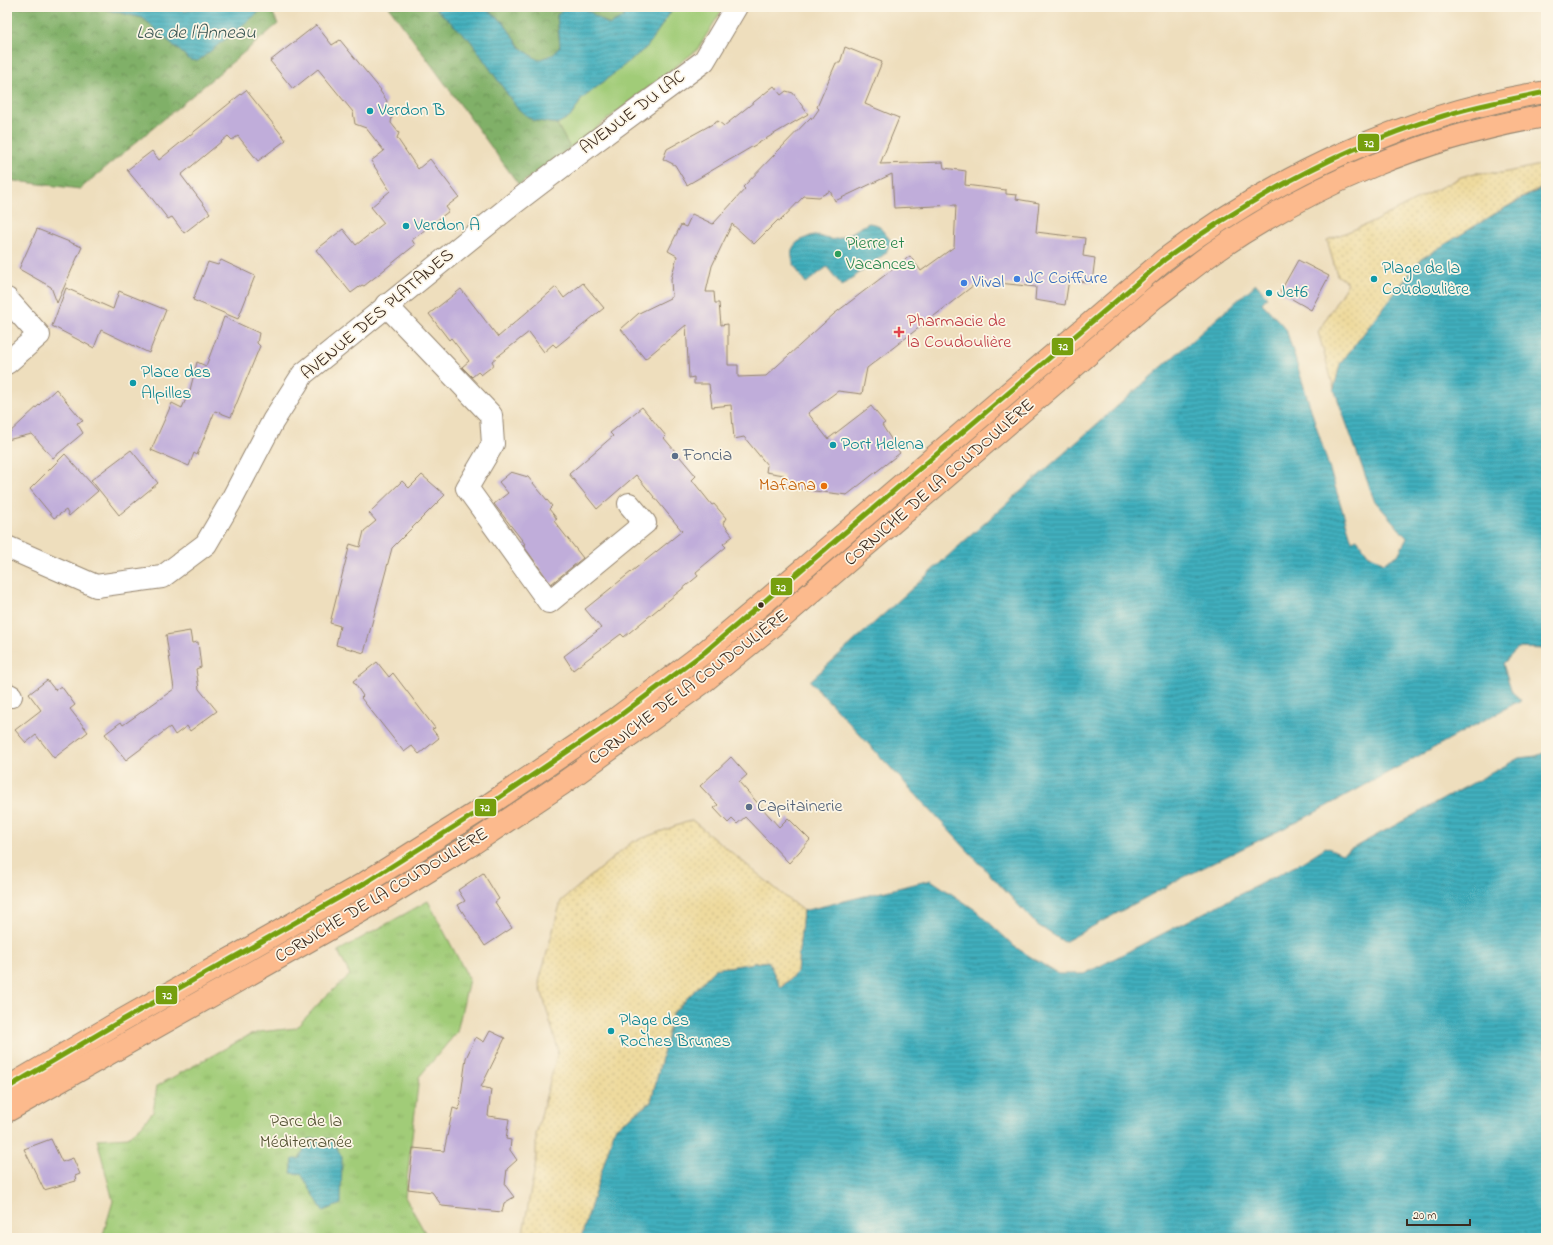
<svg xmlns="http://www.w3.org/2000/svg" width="1553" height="1245" viewBox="0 0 1553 1245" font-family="'Indie Flower',sans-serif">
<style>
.grass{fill:#a1cc78;stroke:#6e7b4b}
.forest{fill:url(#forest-crowns);stroke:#5e6d43}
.sand{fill:url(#sand-dots);stroke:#94825e}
.park{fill:url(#park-tufts);stroke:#6e7b4b}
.water{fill:url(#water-rules);stroke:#3e6c6e}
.building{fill:#c0adda;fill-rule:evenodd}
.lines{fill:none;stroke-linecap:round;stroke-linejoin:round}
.minor-casing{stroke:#94846e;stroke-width:24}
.major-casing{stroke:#94846e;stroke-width:24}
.minor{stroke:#fff;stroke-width:22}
.major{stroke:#fcba8d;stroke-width:22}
.bus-1-casing{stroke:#fcf5e5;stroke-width:8}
.bus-1{stroke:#769f0e;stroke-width:5}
.culture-dot{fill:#0f9aa8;stroke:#fcf5e5;stroke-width:1.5}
.leisure-dot{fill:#2e9e5b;stroke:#fcf5e5;stroke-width:1.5}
.shop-dot{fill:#3f7fe0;stroke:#fcf5e5;stroke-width:1.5}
.health-dot{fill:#e0444e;stroke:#fcf5e5;stroke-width:1.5}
.service-dot{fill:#5c6f8a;stroke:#fcf5e5;stroke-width:1.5}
.food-dot{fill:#e8710a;stroke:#fcf5e5;stroke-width:1.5}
.bus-dot{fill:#3b2a1e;stroke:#fcf5e5;stroke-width:1.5}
.labels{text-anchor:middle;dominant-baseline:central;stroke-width:3.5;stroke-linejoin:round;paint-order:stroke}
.culture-label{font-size:18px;fill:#0d838f;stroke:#fcf5e5;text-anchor:start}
.street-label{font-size:18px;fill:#3b2a1e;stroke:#fcf5e5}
.leisure-label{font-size:18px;fill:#27864d;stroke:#fcf5e5;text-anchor:start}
.shop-label{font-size:18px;fill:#366cbe;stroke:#fcf5e5;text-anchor:start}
.health-label{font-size:18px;fill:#be3a42;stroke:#fcf5e5;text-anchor:start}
.service-label{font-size:18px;fill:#4e5e75;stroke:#fcf5e5;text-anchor:start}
.food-label{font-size:18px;fill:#c56008;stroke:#fcf5e5;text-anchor:end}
.park-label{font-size:18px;fill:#545234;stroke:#fcf5e5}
.water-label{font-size:19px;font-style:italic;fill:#3d5956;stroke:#fcf5e5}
.line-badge{stroke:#fcf5e5;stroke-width:1.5}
.badge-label{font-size:11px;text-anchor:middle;font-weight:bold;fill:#fff}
</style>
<defs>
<pattern id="forest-crowns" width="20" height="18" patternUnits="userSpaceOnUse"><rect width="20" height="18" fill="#80b068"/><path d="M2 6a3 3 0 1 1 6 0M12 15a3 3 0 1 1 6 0" fill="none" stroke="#6a8f55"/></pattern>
<pattern id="sand-dots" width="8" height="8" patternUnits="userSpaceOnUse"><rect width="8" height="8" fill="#eeda9e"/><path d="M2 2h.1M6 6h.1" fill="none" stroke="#cdbb88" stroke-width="1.8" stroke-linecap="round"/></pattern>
<pattern id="park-tufts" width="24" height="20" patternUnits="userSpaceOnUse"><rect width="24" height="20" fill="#a1cc78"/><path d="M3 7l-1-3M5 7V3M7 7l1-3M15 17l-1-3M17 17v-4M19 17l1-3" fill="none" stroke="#8caf67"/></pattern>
<pattern id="water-rules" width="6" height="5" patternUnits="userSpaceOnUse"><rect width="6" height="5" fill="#40afbd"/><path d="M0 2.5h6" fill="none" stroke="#378f99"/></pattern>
</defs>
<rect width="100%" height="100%" fill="#fcf5e5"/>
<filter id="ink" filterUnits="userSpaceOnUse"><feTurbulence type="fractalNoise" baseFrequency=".025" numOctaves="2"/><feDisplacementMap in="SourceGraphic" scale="8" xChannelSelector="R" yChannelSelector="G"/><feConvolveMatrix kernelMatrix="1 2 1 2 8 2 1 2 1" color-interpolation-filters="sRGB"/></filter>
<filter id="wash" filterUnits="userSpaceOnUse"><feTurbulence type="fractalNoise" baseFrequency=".012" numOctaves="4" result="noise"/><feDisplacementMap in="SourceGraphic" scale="16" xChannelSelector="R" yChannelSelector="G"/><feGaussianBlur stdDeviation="0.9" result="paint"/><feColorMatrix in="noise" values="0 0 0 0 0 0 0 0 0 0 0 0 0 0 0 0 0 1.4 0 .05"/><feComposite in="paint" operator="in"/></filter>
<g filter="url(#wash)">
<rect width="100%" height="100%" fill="#eedebd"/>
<path class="grass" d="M 674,7 L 724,7 L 697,50 L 570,148 L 557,124 L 571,116 L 582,99 L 647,47 Z"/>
<g class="forest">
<path d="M 26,7 L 99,8 L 143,18 L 190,60 L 263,9 L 261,7 L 270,7 L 278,24 L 80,189 L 7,180 L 7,9 Z"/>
<path d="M 389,7 L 434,7 L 470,40 L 517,108 L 532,120 L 557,124 L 570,148 L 519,185 Z"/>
<path d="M 484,7 L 565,7 L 557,16 L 560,46 L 555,54 L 538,60 L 521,48 L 503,22 Z"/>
<path d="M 580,7 L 626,7 L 623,18 L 609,25 L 584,8 Z"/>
</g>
<g class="sand">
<path d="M 1546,164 L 1546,186 L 1523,197 L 1421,259 L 1340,364 L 1334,389 L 1318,332 L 1348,283 L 1337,275 L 1327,240 L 1373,222 L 1461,177 L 1475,173 L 1502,173 Z"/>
<path d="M 692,820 L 803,911 L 797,972 L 780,988 L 768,961 L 715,969 L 673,1013 L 651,1102 L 615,1128 L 581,1238 L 522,1238 L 536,1162 L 536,1135 L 558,1050 L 539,982 L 561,901 L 632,842 Z"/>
</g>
<path class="park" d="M 428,901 L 469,979 L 457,1032 L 419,1077 L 405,1197 L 428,1238 L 102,1238 L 113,1201 L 97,1139 L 128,1137 L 142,1125 L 153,1112 L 157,1086 L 246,1037 L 259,1032 L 296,1028 L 323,999 L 350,975 L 338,951 Z"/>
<g class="water">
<path d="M 86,7 L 180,7 L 184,11 L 202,7 L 261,7 L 263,9 L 198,61 L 190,60 L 143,18 L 99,8 Z"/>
<path d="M 434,7 L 484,7 L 503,22 L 521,48 L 538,60 L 554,54 L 560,46 L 557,15 L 565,7 L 584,8 L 609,25 L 623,18 L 626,7 L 674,7 L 647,47 L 582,99 L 571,116 L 557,124 L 532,120 L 517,108 L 470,40 Z"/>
<path d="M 1546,186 L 1546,649 L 1518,648 L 1503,664 L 1512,692 L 1521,700 L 1305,818 L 1180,879 L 1064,942 L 1036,924 L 810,681 L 970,536 L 1256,284 L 1267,297 L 1262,303 L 1286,329 L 1352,541 L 1357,539 L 1368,554 L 1384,563 L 1398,555 L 1407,538 L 1374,500 L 1334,389 L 1340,364 L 1421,259 L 1501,210 Z"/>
<path d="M 869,223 L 878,225 L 891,241 L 886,253 L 842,286 L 827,267 L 806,283 C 796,270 781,249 803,239 C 807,238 811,235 815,235 C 822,236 829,241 836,239 C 847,237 858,228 869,223 Z"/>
<path d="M 1546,752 L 1546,1238 L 581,1238 L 615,1128 L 651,1102 L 673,1013 L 715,969 L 768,961 L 781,988 L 797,972 L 803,911 L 931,880 L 977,911 L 1015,947 L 1058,974 L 1084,974 L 1299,864 L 1326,847 L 1342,854 L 1519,758 L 1536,756 Z"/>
<path d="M 309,1139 L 332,1139 L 342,1157 L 341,1204 L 323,1211 L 301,1174 L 291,1173 L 293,1159 L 299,1159 Z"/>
</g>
<g id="blocks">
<g class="building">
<path d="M 316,25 L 332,45 L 340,40 L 381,90 L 380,91 L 387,101 L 385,107 L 392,117 L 391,123 L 399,133 L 397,138 L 418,169 L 430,159 L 459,197 L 446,207 L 449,211 L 412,240 L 415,245 L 364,286 L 362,285 L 351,293 L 316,250 L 343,229 L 356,245 L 384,223 L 371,207 L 390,191 L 371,161 L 384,151 L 366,128 L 355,124 L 353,112 L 318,69 L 293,89 L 270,61 Z"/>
<path d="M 845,47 L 882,62 L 865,104 L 899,118 L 880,164 L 943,162 L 944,168 L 966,171 L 965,185 L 1006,190 L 1006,194 L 1017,195 L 1016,199 L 1039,203 L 1036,232 L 1085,238 L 1083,256 L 1095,258 L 1092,283 L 1069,279 L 1065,305 L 1035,300 L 1036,287 L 999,283 L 998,287 L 974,285 L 867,368 L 862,394 L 838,391 L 808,413 L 828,439 L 871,406 L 885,423 L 882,425 L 900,453 L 847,495 L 782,487 L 784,475 L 766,472 L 767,465 L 744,437 L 734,439 L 731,405 L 712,407 L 709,384 L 694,384 L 694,377 L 689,378 L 686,325 L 645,359 L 621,329 L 639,313 L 672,297 L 671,279 L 677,256 L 668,251 L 681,225 L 686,227 L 692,214 L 713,224 L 745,189 L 743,187 L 811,117 L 812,119 L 819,109 L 817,107 L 836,63 L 840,63 ZM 892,174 L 894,208 L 956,205 L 954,247 L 921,271 L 910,256 L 834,314 L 766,376 L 738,377 L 738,365 L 728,365 L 728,324 L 721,325 L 719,303 L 715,303 L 714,292 L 706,292 L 712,266 L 732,224 L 754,244 L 778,220 L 780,221 L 804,196 L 819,197 L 830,191 L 835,201 Z"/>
<path d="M 774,86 L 781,95 L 786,91 L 793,93 L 808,114 L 687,185 L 675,165 L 663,159 L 667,149 L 718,121 L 724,126 Z"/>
<path d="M 246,90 L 286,140 L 258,161 L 238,136 L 232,140 L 228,136 L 181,175 L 210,213 L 184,233 L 172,217 L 168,219 L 143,187 L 142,188 L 127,170 L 152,151 L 159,160 Z"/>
<path d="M 37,229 L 82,247 L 57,303 L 51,287 L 19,269 Z"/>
<path d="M 221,260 L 255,276 L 238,319 L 193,300 L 208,262 L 218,265 Z"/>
<path d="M 1298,260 L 1329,276 L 1311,310 L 1280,292 Z"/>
<path d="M 583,283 L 604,308 L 556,347 L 553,344 L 544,352 L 529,332 L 492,361 L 494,365 L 481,375 L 478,372 L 472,377 L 462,367 L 469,361 L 451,338 L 449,340 L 429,314 L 461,289 L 498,337 L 556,287 L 564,298 Z"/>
<path d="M 66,288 L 113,309 L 119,291 L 166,310 L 149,353 L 101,330 L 94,348 L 52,326 Z"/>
<path d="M 224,317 L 259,333 L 257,343 L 260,346 L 231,417 L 215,411 L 197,455 L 194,453 L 189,466 L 151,450 L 172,403 L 182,408 L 190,390 L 197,362 L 206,366 Z"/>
<path d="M 56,389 L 83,421 L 77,423 L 83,433 L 53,458 L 32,434 L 7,440 L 7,435 Z"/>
<path d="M 642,407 L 666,436 L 664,438 L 696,476 L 692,480 L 712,505 L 714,504 L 726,518 L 723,523 L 733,536 L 723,544 L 726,547 L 696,572 L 698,576 L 624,637 L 621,634 L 573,670 L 564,656 L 601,628 L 585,609 L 682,531 L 636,475 L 597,509 L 569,474 L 613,436 L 610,433 Z"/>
<path d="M 131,450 L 158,483 L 119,515 L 91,480 Z"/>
<path d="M 65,454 L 98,491 L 69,516 L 66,510 L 54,518 L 30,489 Z"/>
<path d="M 511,472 L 528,477 L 552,506 L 549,509 L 557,519 L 554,521 L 583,558 L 551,584 L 523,545 L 525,544 L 494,504 L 508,493 L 499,482 Z"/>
<path d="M 422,475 L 445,495 L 392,548 L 364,653 L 336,645 L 340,626 L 330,623 L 350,544 L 360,547 L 364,531 L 376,521 L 369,513 L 402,481 L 409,488 Z"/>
<path d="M 190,631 L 192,643 L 198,642 L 201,667 L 196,669 L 199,689 L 217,711 L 190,731 L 187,726 L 175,735 L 170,727 L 126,760 L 105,734 L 121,722 L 123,725 L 174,689 L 166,635 Z"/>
<path d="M 377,662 L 389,677 L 393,673 L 435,728 L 432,729 L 439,738 L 419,754 L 412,746 L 404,752 L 361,698 L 363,696 L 353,681 Z"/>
<path d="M 47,680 L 55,690 L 61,686 L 75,705 L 70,709 L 88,732 L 54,758 L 36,735 L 26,743 L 15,730 L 41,710 L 29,694 Z"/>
<path d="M 731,757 L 747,775 L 739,782 L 779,827 L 788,818 L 810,840 L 789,863 L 745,817 L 737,824 L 732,819 L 728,823 L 714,808 L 718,805 L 700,786 Z"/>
<path d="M 483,873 L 499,899 L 495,902 L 512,928 L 485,946 L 458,905 L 465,901 L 458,890 Z"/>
<path d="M 490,1031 L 505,1038 L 481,1087 L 491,1089 L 488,1116 L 509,1119 L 506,1139 L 511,1140 L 510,1150 L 517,1160 L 507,1169 L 505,1185 L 514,1197 L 504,1203 L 502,1212 L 442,1206 L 432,1192 L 408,1189 L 413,1148 L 444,1151 L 453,1108 L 459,1110 L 466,1058 L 476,1037 L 484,1042 Z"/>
<path d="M 51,1139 L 62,1162 L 73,1158 L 80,1174 L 75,1176 L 76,1181 L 44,1190 L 24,1149 Z"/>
</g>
</g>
</g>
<g filter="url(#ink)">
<use href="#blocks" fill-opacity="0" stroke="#94846e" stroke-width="1"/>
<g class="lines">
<g class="minor-casing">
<g id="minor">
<path d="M 7,299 L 39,335 L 7,363"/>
<path d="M 386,305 L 491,415 L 493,444 L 467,488 L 549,602 L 645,523 L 629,504"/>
<path d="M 7,547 L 96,586 L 162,577 L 206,544 L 230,503 L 273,421 L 303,374 L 513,204 L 593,143 L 704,61 L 736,7"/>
<path d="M 7,694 L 11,696"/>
</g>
</g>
<g class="major-casing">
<g id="major">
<path d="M 7,1088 L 119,1022 L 365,883 L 484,808 L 614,720 L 705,652 L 767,600 L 1164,260 C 1275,176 1407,114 1546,92"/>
<path d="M 7,1111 L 386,897 L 469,846 L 562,784 L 702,683 L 776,623 L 1154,298 C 1174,283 1193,267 1214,252 C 1313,184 1427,136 1546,116"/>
</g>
</g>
<use href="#minor" class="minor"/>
<use href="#major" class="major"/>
<g class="bus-1-casing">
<path id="bus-1" d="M 7,1088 L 119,1022 L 365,883 L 484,808 L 614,720 L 705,652 L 1164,260 C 1250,198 1341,147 1443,116 C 1477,105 1511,99 1546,92"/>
</g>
<use href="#bus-1" class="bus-1"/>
</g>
</g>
<g class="culture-dot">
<circle cx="370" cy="111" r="4"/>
<circle cx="406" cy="226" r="4"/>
<circle cx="1374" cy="279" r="4"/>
<circle cx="1269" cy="293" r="4"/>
<circle cx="133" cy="383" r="4"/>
<circle cx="833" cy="445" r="4"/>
<circle cx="611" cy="1031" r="4"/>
</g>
<circle class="leisure-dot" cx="838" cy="254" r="4"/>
<g class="shop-dot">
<circle cx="1017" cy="279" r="4"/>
<circle cx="964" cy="283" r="4"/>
</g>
<path class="health-dot" d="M897 326h4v4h4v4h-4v4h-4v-4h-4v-4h4z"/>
<g class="service-dot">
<circle cx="675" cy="456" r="4"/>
<circle cx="749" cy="807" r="4"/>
</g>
<circle class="food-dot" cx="824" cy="486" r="4"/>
<circle class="bus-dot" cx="761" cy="605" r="3.5"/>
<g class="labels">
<g class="culture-label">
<text x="378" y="111">Verdon B</text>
<text x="414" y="226">Verdon A</text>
<text x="1382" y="269">Plage de la<tspan x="1382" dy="21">Coudoulière</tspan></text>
<text x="1277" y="293">Jet6</text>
<text x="141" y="373">Place des<tspan x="141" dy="21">Alpilles</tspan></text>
<text x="841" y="445">Port Helena</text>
<text x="619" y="1021">Plage des<tspan x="619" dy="21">Roches Brunes</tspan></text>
</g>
<g class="street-label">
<text transform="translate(633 113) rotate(-37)">AVENUE DU LAC</text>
<text transform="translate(378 315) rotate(-40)">AVENUE DES PLATANES</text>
<text transform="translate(940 483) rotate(-41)">CORNICHE DE LA COUDOULIÈRE</text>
<text transform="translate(689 688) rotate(-37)">CORNICHE DE LA COUDOULIÈRE</text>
<text transform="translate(382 896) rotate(-31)">CORNICHE DE LA COUDOULIÈRE</text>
</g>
<g class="leisure-label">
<text x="846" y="244">Pierre et<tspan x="846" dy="21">Vacances</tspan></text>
</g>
<g class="shop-label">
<text x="1025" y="279">JC Coiffure</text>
<text x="972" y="283">Vival</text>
</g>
<g class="health-label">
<text x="907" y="322">Pharmacie de<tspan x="907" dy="21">la Coudoulière</tspan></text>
</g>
<g class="service-label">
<text x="683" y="456">Foncia</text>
<text x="757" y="807">Capitainerie</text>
</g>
<g class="food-label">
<text x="816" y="486">Mafana</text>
</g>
<g class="park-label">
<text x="306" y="1122">Parc de la<tspan x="306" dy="21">Méditerranée</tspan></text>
</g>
<g class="water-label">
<text x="196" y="33">Lac de l'Anneau</text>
</g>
</g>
<g class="line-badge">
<rect x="1357" y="133" width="23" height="19" rx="4" fill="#769f0e"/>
<rect x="1051" y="337" width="23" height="19" rx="4" fill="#769f0e"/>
<rect x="770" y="577" width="23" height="19" rx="4" fill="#769f0e"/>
<rect x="474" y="798" width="23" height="19" rx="4" fill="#769f0e"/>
<rect x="155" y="985" width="23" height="20" rx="4" fill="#769f0e"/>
</g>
<g class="badge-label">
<text x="1369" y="147">72</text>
<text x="1063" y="350">72</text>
<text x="781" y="591">72</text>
<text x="485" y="811">72</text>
<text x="167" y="999">72</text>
</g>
<rect width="1553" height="1245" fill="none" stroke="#fcf5e5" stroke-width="24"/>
<path d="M1407 1219v6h63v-6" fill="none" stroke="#3b2a1e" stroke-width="2"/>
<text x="1413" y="1219" font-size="12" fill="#3b2a1e" stroke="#fcf5e5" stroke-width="3" paint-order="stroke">20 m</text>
</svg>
